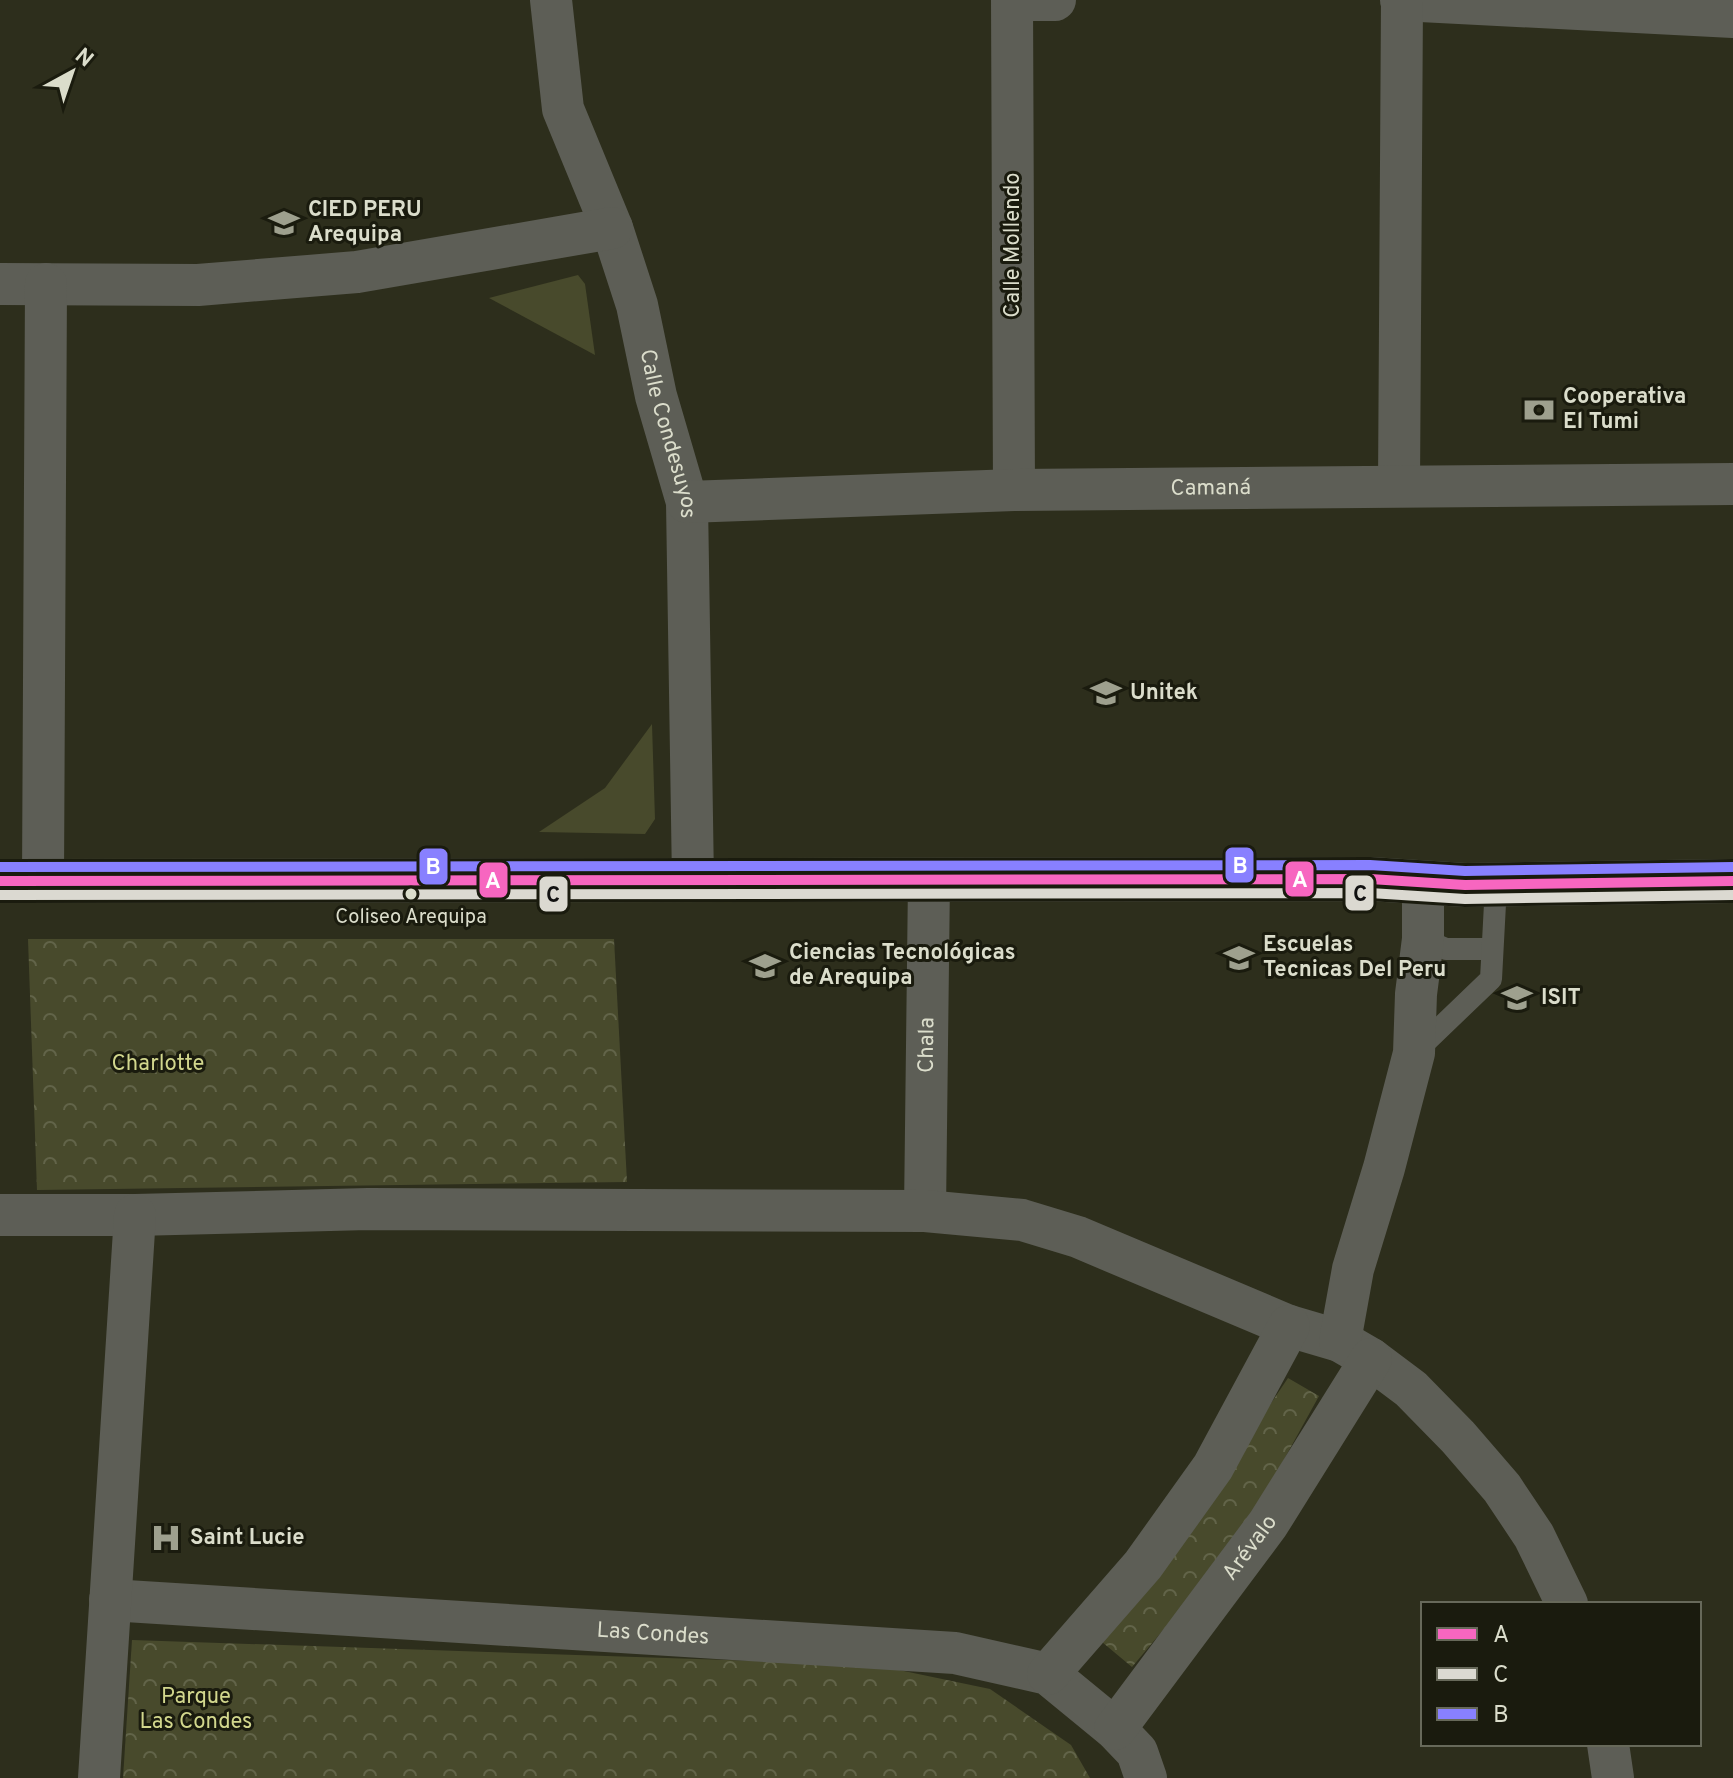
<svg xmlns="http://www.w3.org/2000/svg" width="1733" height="1778" viewBox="0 0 1733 1778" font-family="Overpass,sans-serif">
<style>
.grass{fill:#484a2c}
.park{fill:url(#park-crowns)}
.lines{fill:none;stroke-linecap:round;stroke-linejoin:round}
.lane{stroke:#5d5e56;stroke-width:22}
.street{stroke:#5d5e56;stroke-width:42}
.secondary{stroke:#67685d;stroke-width:44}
.bus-1-casing{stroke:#1a1b0e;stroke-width:16}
.bus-2-casing{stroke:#1a1b0e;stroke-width:16}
.bus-3-casing{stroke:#1a1b0e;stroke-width:16}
.bus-1{stroke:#f766c0;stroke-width:10}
.bus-2{stroke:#dbd9d1;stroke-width:10}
.bus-3{stroke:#8880ff;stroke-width:10}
.bus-dot{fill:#dbddcb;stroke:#1a1b0e;stroke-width:3}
.labels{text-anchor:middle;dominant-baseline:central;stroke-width:6;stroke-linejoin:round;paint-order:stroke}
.bus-label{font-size:20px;fill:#dbddcb;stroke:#1a1b0e}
.poi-label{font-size:22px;font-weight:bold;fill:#dbddcb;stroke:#1a1b0e;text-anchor:start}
.street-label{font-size:22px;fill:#dbddcb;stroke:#1a1b0e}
.park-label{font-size:22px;fill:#d2d78d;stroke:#1a1b0e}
.line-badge{stroke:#1a1b0e;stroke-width:3}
.badge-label{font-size:22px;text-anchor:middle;font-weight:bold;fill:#fff}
.pale-badge-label{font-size:22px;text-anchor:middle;font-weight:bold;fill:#111}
</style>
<defs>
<pattern id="park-crowns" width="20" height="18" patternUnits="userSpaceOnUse" patternTransform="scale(2)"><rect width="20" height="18" fill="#484a2c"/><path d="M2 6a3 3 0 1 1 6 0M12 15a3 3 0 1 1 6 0" fill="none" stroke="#626449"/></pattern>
</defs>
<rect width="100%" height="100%" fill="#2d2e1c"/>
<g class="grass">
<path d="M 578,275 L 585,284 L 595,355 L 489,298 Z"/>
<path d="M 652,724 L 655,819 L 645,834 L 539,832 L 605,788 Z"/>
</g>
<g class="park">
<path d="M 28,939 L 614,939 L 627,1182 L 37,1190 Z"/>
<path d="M 1288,1378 L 1319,1396 L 1256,1510 L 1190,1598 L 1132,1667 L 1096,1637 L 1214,1488 Z"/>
<path d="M 132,1640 L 875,1665 L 990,1689 L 1071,1745 L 1090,1778 L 123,1778 Z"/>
</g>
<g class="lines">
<g class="lane">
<path d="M 1423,939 L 1446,949 L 1491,949"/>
<path d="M 1415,1052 L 1491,979 L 1496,885"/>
</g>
<g class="street">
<path id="s1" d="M 551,0 L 563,109 L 612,228 L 637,305 L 656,396 L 687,502 L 693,881"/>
<path d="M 1401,0 L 1733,17"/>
<path d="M 0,284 L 198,285 L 357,272 L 612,228"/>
<path d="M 1399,486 L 1402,0"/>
<path d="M 1014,490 L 1012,0 L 1055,0"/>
<path id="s2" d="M 687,502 L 1014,490 L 1733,484"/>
<path d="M 43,880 L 46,284"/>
<path id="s3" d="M 925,1211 L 929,880"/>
<path d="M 0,1215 L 135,1215 L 368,1209 L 925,1211 L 1022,1220 L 1078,1237 L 1289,1326 L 1340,1341 L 1371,1359 L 1411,1389 L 1458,1437 L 1502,1488 L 1534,1536 L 1567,1604"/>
<path d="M 1340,1341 L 1353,1269 L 1384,1168 L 1414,1053 L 1416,994 L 1423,939 L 1423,883"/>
<path id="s4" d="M 110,1600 L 955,1653 L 1048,1674 L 1115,1729 L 1137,1752 L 1146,1778"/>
<path d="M 1048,1674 L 1143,1565 L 1213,1467 L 1289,1326"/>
<path id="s5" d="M 1115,1729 L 1268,1524 L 1371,1359"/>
<path d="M 1608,1744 L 1613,1778"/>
<path d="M 99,1778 L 135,1215"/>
</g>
<path class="secondary" d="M 0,881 L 1370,879 L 1465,885 L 1733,881"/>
<g class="bus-1-casing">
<path id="bus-1" d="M 0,881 L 1370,879 L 1465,885 L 1733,881"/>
</g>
<g class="bus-2-casing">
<path id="bus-2" d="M 0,895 L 1370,893 L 1465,899 L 1733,895"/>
</g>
<g class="bus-3-casing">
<path id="bus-3" d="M 0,867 L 1370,865 L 1465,871 L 1733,867"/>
</g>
<use href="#bus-1" class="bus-1"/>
<use href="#bus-2" class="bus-2"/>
<use href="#bus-3" class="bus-3"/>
</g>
<defs>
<g id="university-bare" transform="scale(2.4)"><path d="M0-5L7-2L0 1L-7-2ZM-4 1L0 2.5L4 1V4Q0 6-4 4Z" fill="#9ea08e" stroke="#1a1b0e" stroke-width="2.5" paint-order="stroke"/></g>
<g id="bank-bare" transform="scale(2.4)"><path d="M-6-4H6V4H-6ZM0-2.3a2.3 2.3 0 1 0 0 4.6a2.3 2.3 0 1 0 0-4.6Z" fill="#9ea08e" stroke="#1a1b0e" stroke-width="2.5" paint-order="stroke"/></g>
<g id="school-bare" transform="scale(2.4)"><path d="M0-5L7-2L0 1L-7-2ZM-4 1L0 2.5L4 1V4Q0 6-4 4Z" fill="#9ea08e" stroke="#1a1b0e" stroke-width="2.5" paint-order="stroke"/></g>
<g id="hospital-bare" transform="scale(2.4)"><path d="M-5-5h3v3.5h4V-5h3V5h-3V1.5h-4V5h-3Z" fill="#9ea08e" stroke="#1a1b0e" stroke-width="2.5" paint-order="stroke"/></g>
</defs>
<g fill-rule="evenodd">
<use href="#university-bare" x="284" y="223"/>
<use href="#bank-bare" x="1539" y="410"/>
<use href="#school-bare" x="1106" y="693"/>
<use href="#school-bare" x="1239" y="958"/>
<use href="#university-bare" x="765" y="966"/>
<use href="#university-bare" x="1517" y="998"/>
<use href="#hospital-bare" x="166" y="1538"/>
</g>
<circle class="bus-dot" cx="411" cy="894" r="7"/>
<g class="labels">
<g class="bus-label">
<text x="411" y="918">Coliseo Arequipa</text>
</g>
<g class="poi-label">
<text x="308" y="210">CIED PERU<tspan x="308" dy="25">Arequipa</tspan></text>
<text x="1563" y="397">Cooperativa<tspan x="1563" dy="25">El Tumi</tspan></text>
<text x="1130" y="693">Unitek</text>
<text x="1263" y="945">Escuelas<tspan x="1263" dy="25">Tecnicas Del Peru</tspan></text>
<text x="789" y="953">Ciencias Tecnológicas<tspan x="789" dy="25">de Arequipa</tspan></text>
<text x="1541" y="998">ISIT</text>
<text x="190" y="1538">Saint Lucie</text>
</g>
<g class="street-label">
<text transform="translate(1013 245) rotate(-90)">Calle Mollendo</text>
<text stroke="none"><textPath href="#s1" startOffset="452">Calle Condesuyos</textPath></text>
<text stroke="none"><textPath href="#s2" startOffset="524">Camaná</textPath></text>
<text stroke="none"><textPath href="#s3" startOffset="166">Chala</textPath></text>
<text stroke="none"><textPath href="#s5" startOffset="226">Arévalo</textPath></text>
<text stroke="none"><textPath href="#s4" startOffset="544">Las Condes</textPath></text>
</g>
<g class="park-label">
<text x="158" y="1064">Charlotte</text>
<text x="196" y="1697">Parque<tspan x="196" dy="25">Las Condes</tspan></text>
</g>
</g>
<g class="line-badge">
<rect x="1224" y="846" width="31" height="38" rx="8" fill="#8880ff"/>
<rect x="418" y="847" width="31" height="39" rx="8" fill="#8880ff"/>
<rect x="1284" y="860" width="31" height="38" rx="8" fill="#f766c0"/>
<rect x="478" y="861" width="31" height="38" rx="8" fill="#f766c0"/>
<rect x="1344" y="874" width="31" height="38" rx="8" fill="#dbd9d1"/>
<rect x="538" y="875" width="31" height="38" rx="8" fill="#dbd9d1"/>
</g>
<g class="badge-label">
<text x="1240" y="873">B</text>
<text x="433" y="874">B</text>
<text x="1300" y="887">A</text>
<text x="493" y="888">A</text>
</g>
<g class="pale-badge-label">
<text x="1360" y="901">C</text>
<text x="553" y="902">C</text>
</g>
<rect x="1421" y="1602" width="280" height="144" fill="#1a1b0e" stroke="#67695a" stroke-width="2"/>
<rect x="1437" y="1628" width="40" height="12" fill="#f766c0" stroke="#67695a" stroke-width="2"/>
<text x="1493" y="1642" font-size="24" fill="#dbddcb">A</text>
<rect x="1437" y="1668" width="40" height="12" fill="#dbd9d1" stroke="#67695a" stroke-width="2"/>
<text x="1493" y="1682" font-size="24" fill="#dbddcb">C</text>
<rect x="1437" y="1708" width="40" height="12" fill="#8880ff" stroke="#67695a" stroke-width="2"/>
<text x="1493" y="1722" font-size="24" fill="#dbddcb">B</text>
<g transform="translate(72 72) rotate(40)" stroke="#1a1b0e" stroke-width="6" paint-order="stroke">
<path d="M0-6L14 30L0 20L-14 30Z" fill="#dbddcb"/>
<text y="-12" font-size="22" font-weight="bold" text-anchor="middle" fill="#dbddcb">N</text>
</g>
</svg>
